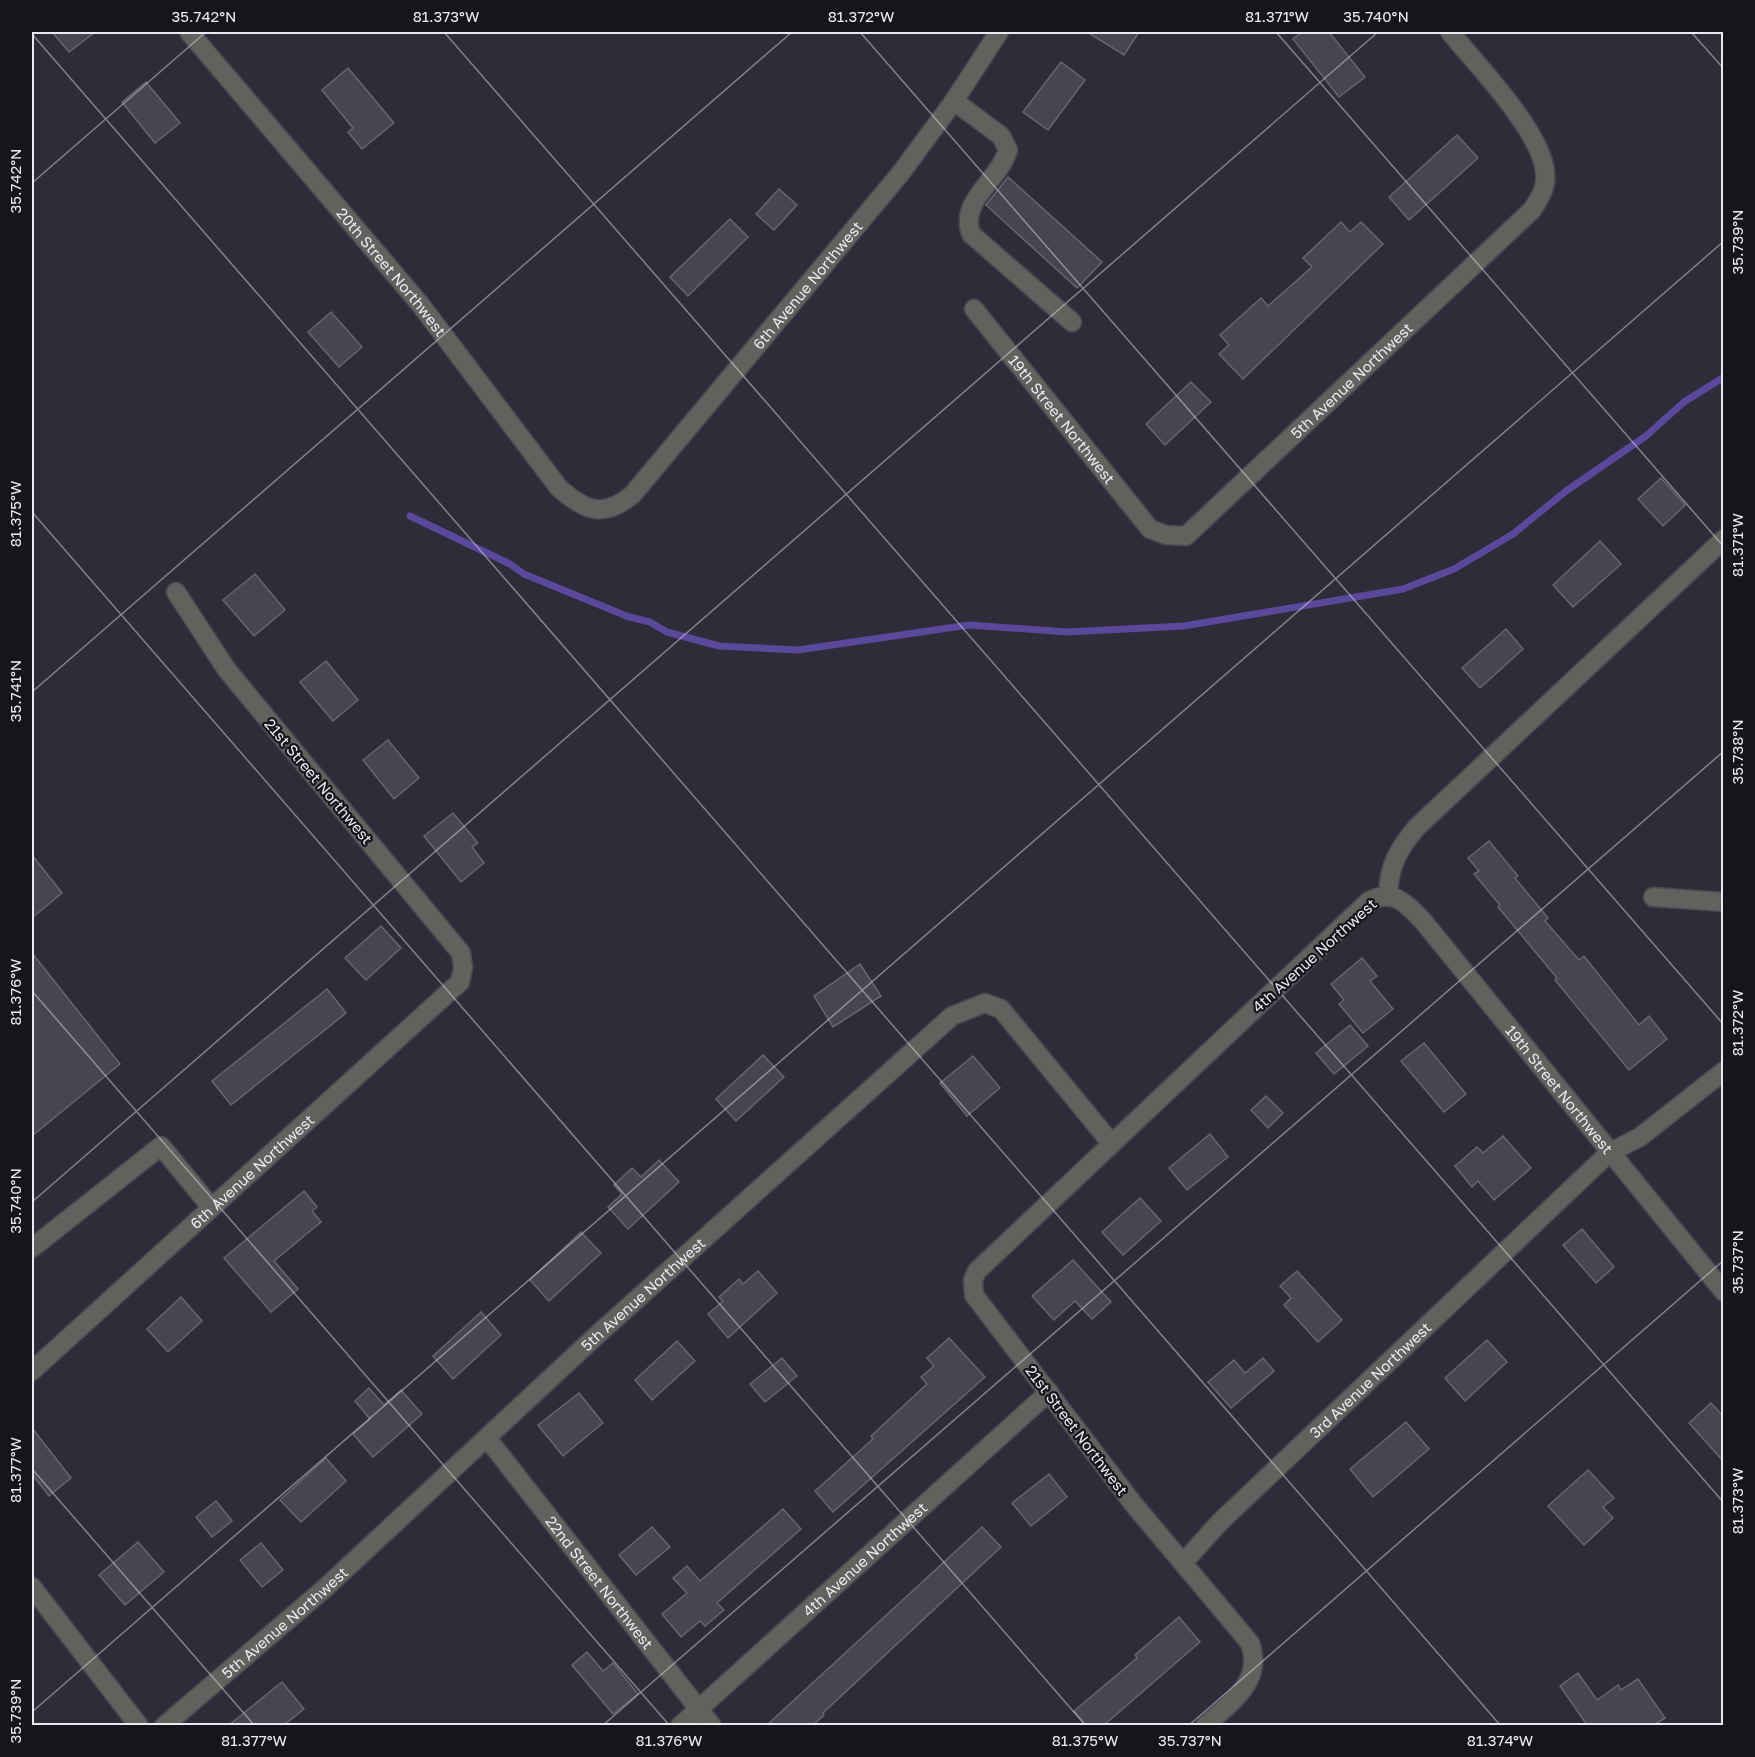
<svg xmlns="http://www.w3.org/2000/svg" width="1755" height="1757" viewBox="0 0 1755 1757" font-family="'Golos Text',sans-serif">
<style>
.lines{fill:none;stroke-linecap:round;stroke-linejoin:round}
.stream{stroke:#5a489b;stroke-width:7}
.building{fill:#464551;stroke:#666572;stroke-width:1.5}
.minor-casing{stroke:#484752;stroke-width:21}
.minor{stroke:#5f625d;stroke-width:18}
.ticks{fill:none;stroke:#ebeaf1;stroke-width:1.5;stroke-opacity:0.45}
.labels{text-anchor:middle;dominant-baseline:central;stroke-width:4.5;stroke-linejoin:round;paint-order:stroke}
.street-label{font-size:15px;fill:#ebeaf1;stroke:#16151b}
.neatline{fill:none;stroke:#ebeaf1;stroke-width:2}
.ticks-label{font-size:15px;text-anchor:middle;fill:#ebeaf1}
</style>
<rect width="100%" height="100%" fill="#2e2c38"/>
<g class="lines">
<path class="stream" d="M 410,516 L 510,564 L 524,574 L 629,617 L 650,622 L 667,632 L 719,646 L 798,650 L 969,625 L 1067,632 L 1184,626 L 1403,589 L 1454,569 L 1513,534 L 1566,491 L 1646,436 L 1684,402 L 1724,377"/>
</g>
<g class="building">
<path d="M 52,32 L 95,32 L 69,52 Z"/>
<path d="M 1087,32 L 1139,32 L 1124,55 Z"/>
<path d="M 1302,32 L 1329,32 L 1365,77 L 1339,97 L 1293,39 Z"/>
<path d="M 1061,62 L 1085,80 L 1048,130 L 1023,112 Z"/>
<path d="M 348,68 L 394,123 L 362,149 L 348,132 L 353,128 L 322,90 Z"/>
<path d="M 146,82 L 180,123 L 155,143 L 122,102 Z"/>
<path d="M 1457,135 L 1478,158 L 1409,220 L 1389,197 Z"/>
<path d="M 1008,177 L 1102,262 L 1077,288 L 986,205 Z"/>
<path d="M 779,189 L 797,205 L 774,230 L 756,214 Z"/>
<path d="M 730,219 L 748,237 L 688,296 L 670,277 Z"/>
<path d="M 1341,222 L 1350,232 L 1361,222 L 1383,244 L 1243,379 L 1219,354 L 1229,345 L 1220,335 L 1261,298 L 1268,306 L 1312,267 L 1303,258 Z"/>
<path d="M 331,312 L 362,347 L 339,367 L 308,332 Z"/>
<path d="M 1191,382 L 1211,402 L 1165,445 L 1146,424 Z"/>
<path d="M 1661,478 L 1685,505 L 1663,526 L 1638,499 Z"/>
<path d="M 1600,541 L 1621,564 L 1573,607 L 1553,585 Z"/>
<path d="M 255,574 L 285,610 L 254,636 L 223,600 Z"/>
<path d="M 1506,629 L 1523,649 L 1480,688 L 1462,668 Z"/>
<path d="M 326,661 L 358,700 L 333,721 L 300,682 Z"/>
<path d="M 388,740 L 419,778 L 394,799 L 363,760 Z"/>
<path d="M 453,813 L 478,843 L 472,847 L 484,863 L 461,882 L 424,836 Z"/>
<path d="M 1489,841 L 1518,876 L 1515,878 L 1548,918 L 1545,921 L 1579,960 L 1584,956 L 1639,1025 L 1649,1016 L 1667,1039 L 1629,1070 L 1555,980 L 1557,978 L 1498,907 L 1500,905 L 1474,874 L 1479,871 L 1468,858 Z"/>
<path d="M 32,855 L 62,893 L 32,918 Z"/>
<path d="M 381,926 L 401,948 L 366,980 L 345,958 Z"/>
<path d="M 32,953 L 120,1064 L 32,1136 Z"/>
<path d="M 1362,958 L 1377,976 L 1370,981 L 1393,1009 L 1363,1033 L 1339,1004 L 1344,1000 L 1331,984 Z"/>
<path d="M 860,964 L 881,996 L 833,1027 L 814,996 Z"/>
<path d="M 327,989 L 346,1013 L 231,1105 L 212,1081 Z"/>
<path d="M 1350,1025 L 1368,1046 L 1334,1074 L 1316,1053 Z"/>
<path d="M 1424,1043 L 1466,1094 L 1444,1112 L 1401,1061 Z"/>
<path d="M 763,1055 L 784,1077 L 736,1121 L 716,1099 Z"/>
<path d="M 973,1056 L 1000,1088 L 967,1116 L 940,1083 Z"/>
<path d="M 1266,1096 L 1283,1113 L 1268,1128 L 1251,1110 Z"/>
<path d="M 1210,1134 L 1228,1157 L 1187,1190 L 1169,1168 Z"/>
<path d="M 1503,1136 L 1531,1168 L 1494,1200 L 1478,1181 L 1472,1187 L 1455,1166 L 1477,1147 L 1483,1153 Z"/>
<path d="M 659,1160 L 679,1182 L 628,1229 L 608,1207 L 622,1194 L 614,1185 L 632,1168 L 641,1177 Z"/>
<path d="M 304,1191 L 317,1207 L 312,1211 L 321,1222 L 274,1261 L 298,1289 L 271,1312 L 224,1258 Z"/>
<path d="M 1140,1198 L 1161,1221 L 1123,1255 L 1102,1232 Z"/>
<path d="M 1582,1229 L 1614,1267 L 1596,1283 L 1563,1245 Z"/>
<path d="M 581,1232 L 601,1253 L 549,1301 L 530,1280 Z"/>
<path d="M 1073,1260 L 1111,1302 L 1092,1319 L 1075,1301 L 1054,1320 L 1032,1296 Z"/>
<path d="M 758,1271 L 777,1293 L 728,1338 L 708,1314 L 723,1301 L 719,1297 L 739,1279 L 743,1284 Z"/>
<path d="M 1297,1271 L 1342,1320 L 1318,1342 L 1284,1305 L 1291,1298 L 1280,1286 Z"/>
<path d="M 181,1297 L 202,1321 L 168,1352 L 147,1329 Z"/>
<path d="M 481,1312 L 501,1335 L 453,1379 L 433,1356 Z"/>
<path d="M 949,1338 L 985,1377 L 833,1512 L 815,1491 L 873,1439 L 871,1436 L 927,1384 L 921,1377 L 934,1366 L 927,1358 Z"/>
<path d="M 1487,1340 L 1507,1362 L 1465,1401 L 1445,1378 Z"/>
<path d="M 677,1341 L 695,1361 L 652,1400 L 635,1380 Z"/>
<path d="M 782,1358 L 797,1376 L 765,1402 L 750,1384 Z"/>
<path d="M 1263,1358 L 1274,1371 L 1231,1408 L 1208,1382 L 1234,1360 L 1245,1373 Z"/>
<path d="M 369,1388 L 384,1405 L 401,1390 L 422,1414 L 373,1457 L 353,1434 L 370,1419 L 355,1401 Z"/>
<path d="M 579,1393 L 603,1423 L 563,1456 L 538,1425 Z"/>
<path d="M 1711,1403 L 1724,1417 L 1724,1462 L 1689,1423 Z"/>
<path d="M 1406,1422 L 1429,1449 L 1373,1497 L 1350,1469 Z"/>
<path d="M 32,1428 L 71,1478 L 49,1496 L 32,1474 Z"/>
<path d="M 326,1458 L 346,1481 L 301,1522 L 280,1500 Z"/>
<path d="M 1588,1470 L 1614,1498 L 1603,1507 L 1613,1518 L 1584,1545 L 1548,1506 Z"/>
<path d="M 1049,1474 L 1067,1497 L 1031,1526 L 1012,1503 Z"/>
<path d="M 216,1501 L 232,1521 L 212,1537 L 196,1517 Z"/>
<path d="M 783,1509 L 801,1529 L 717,1603 L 724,1610 L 705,1626 L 700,1621 L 681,1637 L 662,1614 L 687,1593 L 673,1578 L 687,1566 L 700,1581 Z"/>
<path d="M 652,1527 L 670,1547 L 636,1575 L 619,1555 Z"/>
<path d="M 982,1527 L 1001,1547 L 823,1713 L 824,1715 L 813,1725 L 767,1725 Z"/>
<path d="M 138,1542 L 164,1572 L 125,1605 L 99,1575 Z"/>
<path d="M 261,1543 L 283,1570 L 262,1587 L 240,1560 Z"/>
<path d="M 1179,1617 L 1200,1642 L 1104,1725 L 1086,1725 L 1074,1711 L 1137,1658 L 1135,1655 Z"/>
<path d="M 587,1652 L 603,1671 L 613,1663 L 638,1694 L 613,1714 L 572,1665 Z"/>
<path d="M 1578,1673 L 1597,1700 L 1618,1685 L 1621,1690 L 1638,1679 L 1665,1718 L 1654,1725 L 1587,1725 L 1560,1686 Z"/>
<path d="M 282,1682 L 304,1709 L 284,1725 L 229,1725 Z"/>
</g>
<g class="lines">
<g class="minor-casing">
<g id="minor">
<path id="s1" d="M 189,32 L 420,304 L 559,488 C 585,511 604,519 633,494 L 900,174 L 954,101 L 999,32"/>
<path d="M 954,101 L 1001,136 L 1008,150 C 999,181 959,200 971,234 L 1072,322"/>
<path id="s2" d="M 974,309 L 1150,529 L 1166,535 L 1186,536 L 1532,210 C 1540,198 1547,187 1545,172 C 1542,132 1476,64 1450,32"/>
<path d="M 1388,895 C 1389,866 1398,849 1417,827 L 1724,539"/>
<path d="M 1653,897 L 1724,902"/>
<path d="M 32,1248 L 161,1146 L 211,1207"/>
<path id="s3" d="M 32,1371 L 460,982 L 463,968 L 461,953 L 227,670 L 176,592"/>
<path id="s4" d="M 487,1438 L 712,1726"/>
<path id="s5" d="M 1183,1563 L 1220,1522 L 1609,1153 L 1640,1137 L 1724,1071"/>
<path d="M 32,1587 L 139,1726"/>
<path id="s6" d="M 164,1726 L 324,1589 L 597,1335 L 952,1016 L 985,1003 L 1001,1009 L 1112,1144"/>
<path id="s7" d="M 680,1726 L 1049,1392"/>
<path id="s8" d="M 1205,1726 C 1231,1702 1264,1681 1250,1643 L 1135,1506 L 974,1295 L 973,1280 L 977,1271 L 1369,901 C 1394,889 1406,903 1423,921 L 1724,1292"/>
</g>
</g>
<use href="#minor" class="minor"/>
</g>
<path class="ticks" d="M 444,32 L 1724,1503M 860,32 L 1724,1025M 1276,32 L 1724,547M 1691,32 L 1724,69M 32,34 L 1501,1726M 32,183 L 206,32M 32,512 L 1086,1726M 32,692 L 792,32M 32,991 L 670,1726M 32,1202 L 1378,32M 32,1469 L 255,1726M 32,1712 L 1724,241M 602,1726 L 1724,751M 1188,1726 L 1724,1260"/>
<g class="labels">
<g class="street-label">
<text stroke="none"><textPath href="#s1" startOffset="314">20th Street Northwest</textPath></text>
<text stroke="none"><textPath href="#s1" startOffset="944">6th Avenue Northwest</textPath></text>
<text stroke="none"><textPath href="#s2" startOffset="546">5th Avenue Northwest</textPath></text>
<text stroke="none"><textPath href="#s2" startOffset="141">19th Street Northwest</textPath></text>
<text transform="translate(319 781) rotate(50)">21st Street Northwest</text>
<text transform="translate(1314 955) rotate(-42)">4th Avenue Northwest</text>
<text stroke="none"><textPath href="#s8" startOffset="1390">19th Street Northwest</textPath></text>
<text stroke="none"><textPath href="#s3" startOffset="297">6th Avenue Northwest</textPath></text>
<text stroke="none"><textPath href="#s6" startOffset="645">5th Avenue Northwest</textPath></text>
<text stroke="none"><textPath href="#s5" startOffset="262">3rd Avenue Northwest</textPath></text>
<text transform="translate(1077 1430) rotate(53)">21st Street Northwest</text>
<text stroke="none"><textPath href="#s7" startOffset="249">4th Avenue Northwest</textPath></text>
<text stroke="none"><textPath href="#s4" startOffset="183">22nd Street Northwest</textPath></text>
<text stroke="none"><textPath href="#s6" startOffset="159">5th Avenue Northwest</textPath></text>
</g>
</g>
<rect width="1755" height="1757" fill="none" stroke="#16151b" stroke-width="66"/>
<rect x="33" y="33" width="1689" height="1691" class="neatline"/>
<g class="ticks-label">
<text x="204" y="22">35.742°N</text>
<text x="446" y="22">81.373°W</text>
<text x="861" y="22">81.372°W</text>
<text x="1277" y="22">81.371°W</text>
<text x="1376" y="22">35.740°N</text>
<text transform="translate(16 181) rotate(-90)" y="5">35.742°N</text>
<text transform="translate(1738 242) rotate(-90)" y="5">35.739°N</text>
<text transform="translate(16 514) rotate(-90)" y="5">81.375°W</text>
<text transform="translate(1738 545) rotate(-90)" y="5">81.371°W</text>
<text transform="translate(16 691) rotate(-90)" y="5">35.741°N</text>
<text transform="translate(1738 752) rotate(-90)" y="5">35.738°N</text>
<text transform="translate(16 992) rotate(-90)" y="5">81.376°W</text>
<text transform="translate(1738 1023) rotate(-90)" y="5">81.372°W</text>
<text transform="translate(16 1201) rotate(-90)" y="5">35.740°N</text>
<text transform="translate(1738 1262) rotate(-90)" y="5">35.737°N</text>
<text transform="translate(16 1470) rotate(-90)" y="5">81.377°W</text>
<text transform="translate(1738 1501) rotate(-90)" y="5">81.373°W</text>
<text transform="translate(16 1711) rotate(-90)" y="5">35.739°N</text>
<text x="254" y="1746">81.377°W</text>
<text x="669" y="1746">81.376°W</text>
<text x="1085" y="1746">81.375°W</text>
<text x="1190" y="1746">35.737°N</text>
<text x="1500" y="1746">81.374°W</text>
</g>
</svg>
